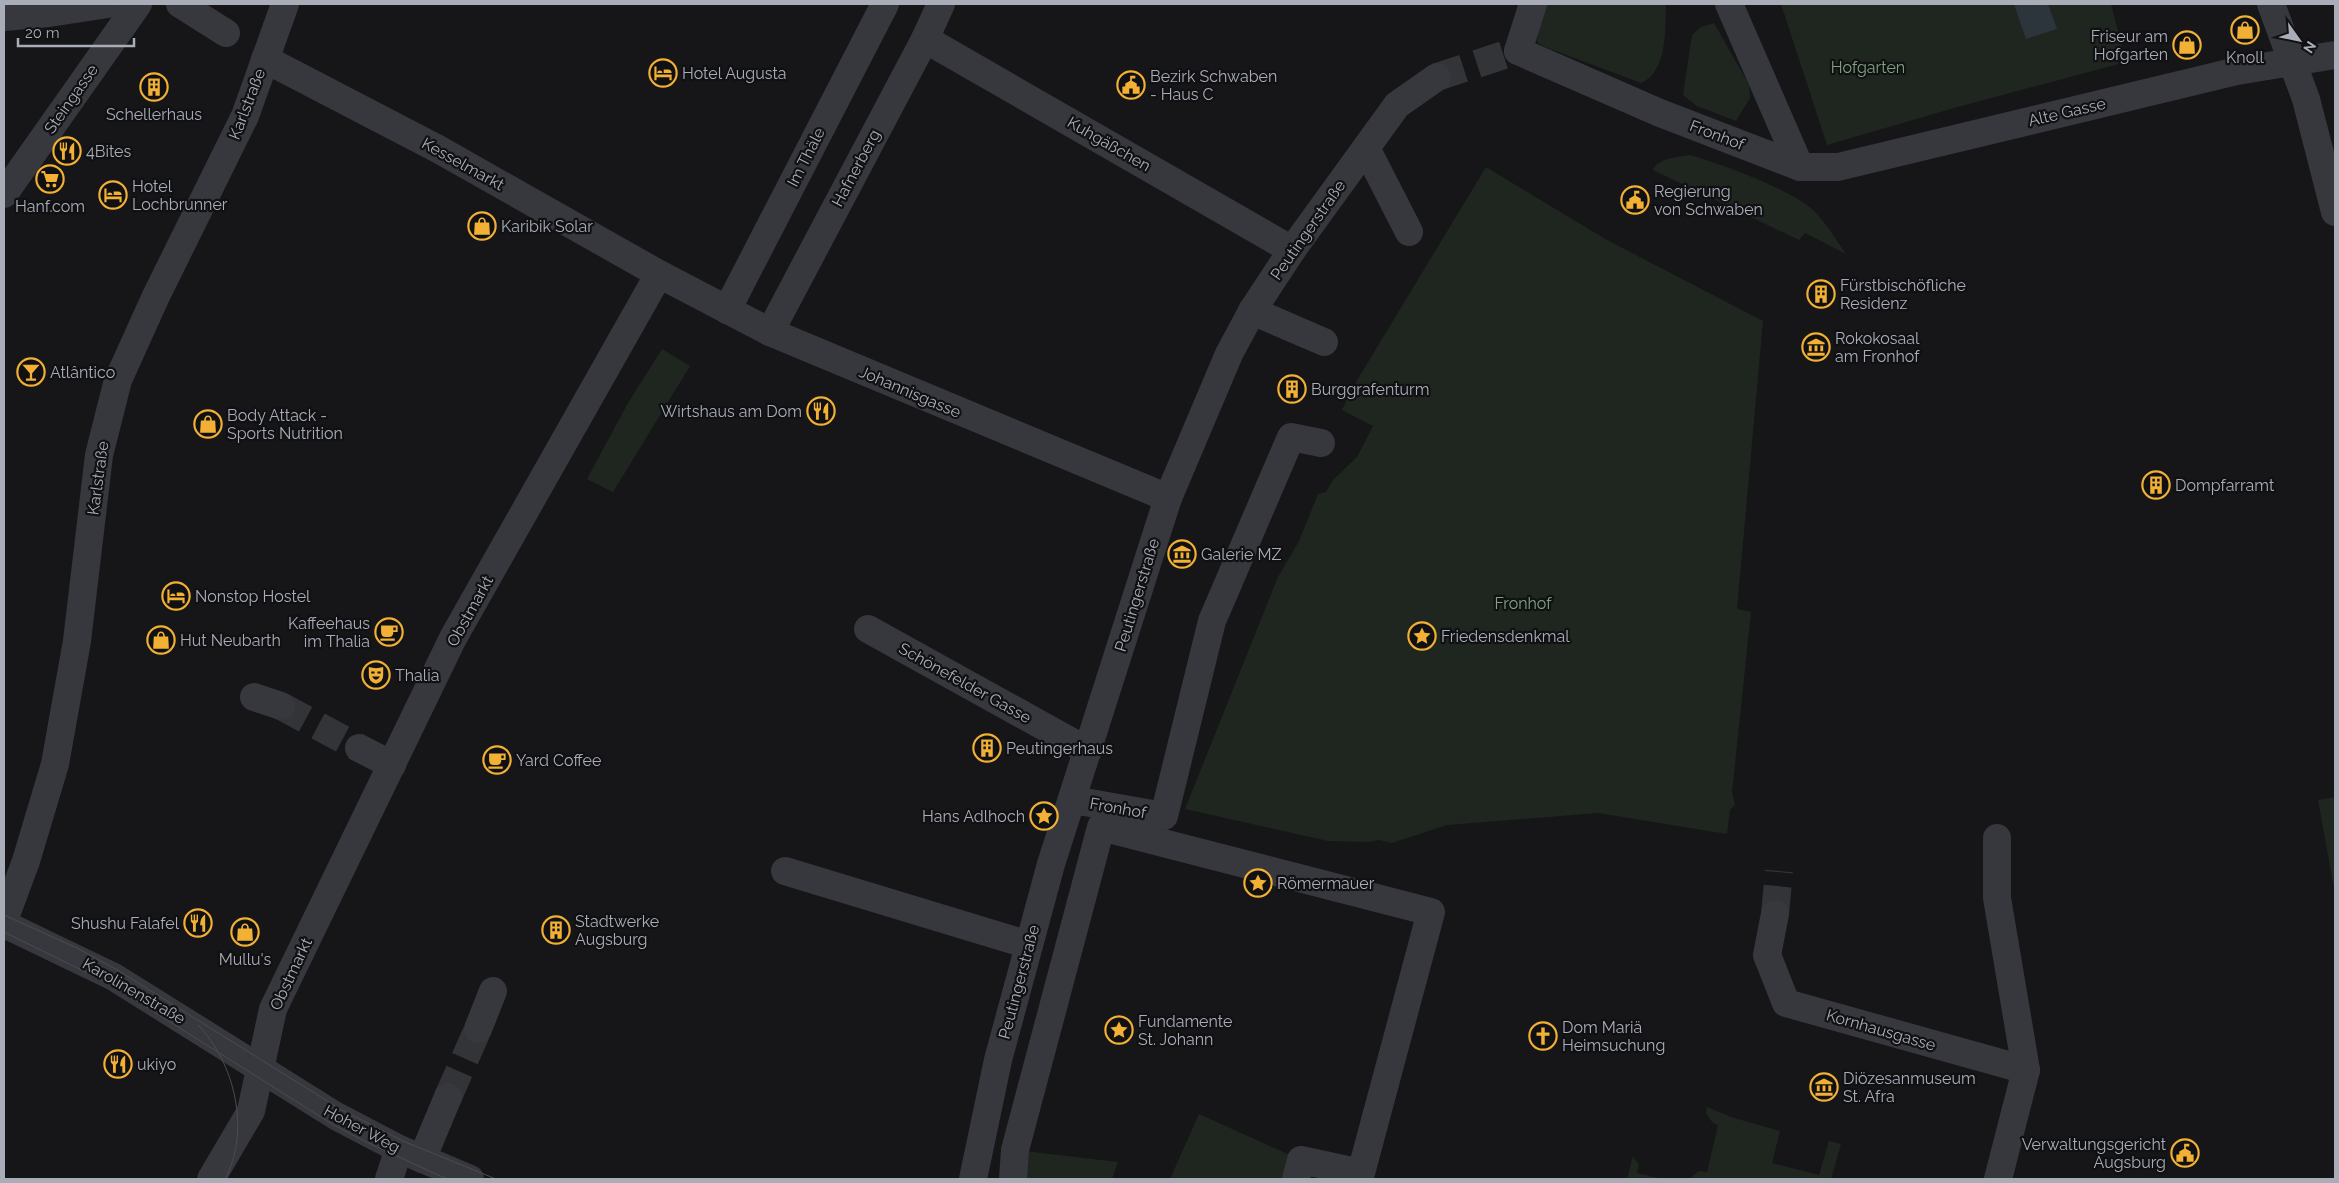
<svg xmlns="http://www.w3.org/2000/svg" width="2339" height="1183" viewBox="0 0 2339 1183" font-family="Raleway,sans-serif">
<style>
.green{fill:#1e261f}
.water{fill:#2c353c}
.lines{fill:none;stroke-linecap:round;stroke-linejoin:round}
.minor-tunnel{stroke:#333438;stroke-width:28;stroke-dasharray:28 14;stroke-linecap:butt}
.minor{stroke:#37383d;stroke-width:28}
.tram{stroke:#4a4c52;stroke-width:1}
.labels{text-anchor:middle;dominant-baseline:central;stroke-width:4.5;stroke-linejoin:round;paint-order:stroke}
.poi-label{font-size:16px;fill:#a8adb8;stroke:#111113;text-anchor:start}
.park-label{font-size:16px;fill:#7fa381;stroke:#111113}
.street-label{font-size:16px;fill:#a8adb8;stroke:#111113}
</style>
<rect width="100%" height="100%" fill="#161618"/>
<g class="green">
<path d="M 1547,4 L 1666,4 C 1665,29 1668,71 1641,83 L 1545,47 L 1537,42 L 1538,29 Z"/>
<path d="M 1781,4 L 2111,4 L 2126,62 L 1954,108 L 1827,145 Z"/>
<path d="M 1714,23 L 1749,85 L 1750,98 L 1736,121 L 1697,106 L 1683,95 L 1692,35 L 1701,27 Z"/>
<path d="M 1690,155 C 1721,164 1790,189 1813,210 C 1826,222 1836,240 1846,254 L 1805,233 L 1799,240 L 1653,170 C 1658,158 1678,157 1690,155 Z"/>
<path d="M 1486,167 L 1607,240 L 1763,321 L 1737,609 L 1751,612 L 1732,792 L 1735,805 L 1730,810 L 1727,834 L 1598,813 L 1447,825 L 1392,843 L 1379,840 L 1368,842 L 1328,841 L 1185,809 L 1278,577 L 1299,541 L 1318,494 L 1326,492 L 1333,480 L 1357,457 L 1373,426 L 1342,410 L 1353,387 Z"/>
<path d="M 662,349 L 690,366 L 613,492 L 587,479 L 628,403 Z"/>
<path d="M 2335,797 L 2335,894 L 2318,800 Z"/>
<path d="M 1707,1107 L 1731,1117 L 1780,1131 L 1772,1163 L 1819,1175 L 1829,1141 L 1841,1144 L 1831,1179 L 1689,1179 L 1699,1171 L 1707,1172 L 1718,1125 L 1712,1122 L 1706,1113 Z"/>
<path d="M 1199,1114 L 1301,1160 L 1296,1179 L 1170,1179 Z"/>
<path d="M 1015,1150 L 1118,1162 L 1112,1179 L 1013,1179 Z"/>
<path d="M 1633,1156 L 1639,1165 L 1637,1173 L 1663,1179 L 1627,1179 Z"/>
</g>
<path class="water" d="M 2014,4 L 2048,4 L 2057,29 L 2026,39 Z"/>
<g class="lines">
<g class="minor-tunnel">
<path d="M 1437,77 L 1507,54"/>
<path d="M 281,706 L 359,748"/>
<path d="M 1775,914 L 1779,871"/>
<path d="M 448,1097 L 478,1029"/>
</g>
<g class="minor">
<path d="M 180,4 L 226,33"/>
<path d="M 2271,4 L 2306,99 L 2335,212"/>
<path d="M 4,17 L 49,13 L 108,4"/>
<path d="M 925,39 L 1292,250"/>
<path d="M 1518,51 L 1660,113 L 1800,167 L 1729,4"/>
<path d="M 1518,51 L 1533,4"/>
<path d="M 265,59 L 438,149 L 659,274 L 770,332 L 1168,498"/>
<path d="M 1366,148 L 1409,232"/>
<path d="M 1800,167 L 1838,167 L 2237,71 L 2335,55"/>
<path d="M 4,194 L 138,4"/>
<path d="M 727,310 L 885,4"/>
<path d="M 1252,311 L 1324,342"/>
<path d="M 770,332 L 925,39 L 941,4"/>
<path d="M 868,629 L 1088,751"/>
<path d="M 254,697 L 281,706"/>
<path d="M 359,748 L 392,765"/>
<path d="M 1073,800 L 1164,816 L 1212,621 L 1291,437 L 1321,443"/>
<path d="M 1997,838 L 1997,898 L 2026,1070 L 1998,1179"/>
<path d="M 785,871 L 1029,945"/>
<path d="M 1775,914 L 1767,955 L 1786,1003 L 2026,1070"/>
<path d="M 4,920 L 26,861 L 55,764 L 77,641 L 99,455 L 118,380 L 156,296 L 245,116 L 285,4"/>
<path d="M 4,924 L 114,977 L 336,1116 L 399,1149 L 470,1179"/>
<path d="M 478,1029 L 493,991"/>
<path d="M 422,1159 L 448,1097"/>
<path d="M 211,1179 L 251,1111 L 273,1009 L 453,638 L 659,274"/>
<path d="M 389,1179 L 399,1149"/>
<path d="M 973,1179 L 998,1060 L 1051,864 L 1168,498 L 1229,354 L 1252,311 L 1292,250 L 1397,105 L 1437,77"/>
<path d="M 1013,1179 L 1015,1150 L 1101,827 L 1431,912 L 1361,1173 L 1301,1160 L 1296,1179"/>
</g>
<g class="tram">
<path d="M 4,915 L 77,948 L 119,971 L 340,1109 L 403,1141 L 496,1179"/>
<path d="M 4,932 L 110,984 L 332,1124 L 364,1141 L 447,1179"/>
<path d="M 198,1025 C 235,1063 251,1131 225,1179"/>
</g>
</g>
<defs>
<g id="shop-ring" transform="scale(1.4375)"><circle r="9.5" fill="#111113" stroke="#f2b134" stroke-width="1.5"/><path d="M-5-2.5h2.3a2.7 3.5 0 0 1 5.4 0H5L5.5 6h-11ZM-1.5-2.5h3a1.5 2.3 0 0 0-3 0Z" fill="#f2b134"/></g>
<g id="hotel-ring" transform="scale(1.4375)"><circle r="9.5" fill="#111113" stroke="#f2b134" stroke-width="1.5"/><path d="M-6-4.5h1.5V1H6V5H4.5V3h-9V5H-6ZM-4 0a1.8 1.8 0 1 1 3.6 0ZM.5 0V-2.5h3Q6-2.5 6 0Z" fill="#f2b134"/></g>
<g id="civic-ring" transform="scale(1.4375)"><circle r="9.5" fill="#111113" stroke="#f2b134" stroke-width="1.5"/><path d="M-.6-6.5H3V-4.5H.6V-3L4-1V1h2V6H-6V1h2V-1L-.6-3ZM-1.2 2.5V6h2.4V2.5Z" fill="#f2b134"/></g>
<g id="building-ring" transform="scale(1.4375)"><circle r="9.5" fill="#111113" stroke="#f2b134" stroke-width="1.5"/><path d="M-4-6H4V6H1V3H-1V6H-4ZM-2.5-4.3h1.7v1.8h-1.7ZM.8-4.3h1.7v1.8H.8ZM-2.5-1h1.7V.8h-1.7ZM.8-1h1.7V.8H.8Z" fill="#f2b134"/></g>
<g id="restaurant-ring" transform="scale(1.4375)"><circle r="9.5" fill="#111113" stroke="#f2b134" stroke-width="1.5"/><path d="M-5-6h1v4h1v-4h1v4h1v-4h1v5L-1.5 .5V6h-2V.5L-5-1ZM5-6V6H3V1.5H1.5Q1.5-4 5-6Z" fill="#f2b134"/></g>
<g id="supermarket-ring" transform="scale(1.4375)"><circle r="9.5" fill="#111113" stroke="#f2b134" stroke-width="1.5"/><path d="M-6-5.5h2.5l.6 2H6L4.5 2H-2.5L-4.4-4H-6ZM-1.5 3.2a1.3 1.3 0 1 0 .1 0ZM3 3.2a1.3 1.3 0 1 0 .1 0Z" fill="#f2b134"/></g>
<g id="museum-ring" transform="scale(1.4375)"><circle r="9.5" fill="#111113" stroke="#f2b134" stroke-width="1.5"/><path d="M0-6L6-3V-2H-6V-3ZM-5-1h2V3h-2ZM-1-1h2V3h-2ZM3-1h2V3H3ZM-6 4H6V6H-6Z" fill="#f2b134"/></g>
<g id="bar-ring" transform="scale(1.4375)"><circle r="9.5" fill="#111113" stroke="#f2b134" stroke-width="1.5"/><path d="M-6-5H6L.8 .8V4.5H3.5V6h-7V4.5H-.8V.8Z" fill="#f2b134"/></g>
<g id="cafe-ring" transform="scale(1.4375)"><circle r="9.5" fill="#111113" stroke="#f2b134" stroke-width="1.5"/><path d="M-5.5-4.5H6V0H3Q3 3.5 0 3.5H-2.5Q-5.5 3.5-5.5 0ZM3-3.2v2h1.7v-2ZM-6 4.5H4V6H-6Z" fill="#f2b134"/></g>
<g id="sight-ring" transform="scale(1.4375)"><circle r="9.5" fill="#111113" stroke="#f2b134" stroke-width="1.5"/><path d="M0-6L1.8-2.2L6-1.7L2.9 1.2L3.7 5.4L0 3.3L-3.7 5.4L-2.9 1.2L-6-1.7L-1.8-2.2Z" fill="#f2b134"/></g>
<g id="theatre-ring" transform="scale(1.4375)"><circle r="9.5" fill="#111113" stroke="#f2b134" stroke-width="1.5"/><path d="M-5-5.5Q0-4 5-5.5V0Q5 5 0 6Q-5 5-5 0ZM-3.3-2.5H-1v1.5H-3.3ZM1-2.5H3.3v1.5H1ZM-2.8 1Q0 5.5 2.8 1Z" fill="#f2b134"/></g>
<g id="church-ring" transform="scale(1.4375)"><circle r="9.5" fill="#111113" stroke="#f2b134" stroke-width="1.5"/><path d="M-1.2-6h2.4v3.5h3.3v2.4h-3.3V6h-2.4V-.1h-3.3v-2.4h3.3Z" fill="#f2b134"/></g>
</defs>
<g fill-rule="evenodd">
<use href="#shop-ring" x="2245" y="30"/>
<use href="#shop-ring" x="2187" y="45"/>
<use href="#hotel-ring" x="663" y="73"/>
<use href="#civic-ring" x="1131" y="85"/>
<use href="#building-ring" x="154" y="87"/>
<use href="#restaurant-ring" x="67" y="151"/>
<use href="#supermarket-ring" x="50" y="179"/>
<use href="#hotel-ring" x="113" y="195"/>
<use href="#civic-ring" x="1635" y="200"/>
<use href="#shop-ring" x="482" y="226"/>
<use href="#building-ring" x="1821" y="294"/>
<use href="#museum-ring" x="1816" y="347"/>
<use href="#bar-ring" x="31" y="372"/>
<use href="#building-ring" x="1292" y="389"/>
<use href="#restaurant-ring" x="821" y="411"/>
<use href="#shop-ring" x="208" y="424"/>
<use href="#building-ring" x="2156" y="485"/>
<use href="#museum-ring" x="1182" y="554"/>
<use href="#hotel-ring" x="176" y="596"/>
<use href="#cafe-ring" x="389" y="632"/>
<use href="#sight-ring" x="1422" y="636"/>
<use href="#shop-ring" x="161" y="640"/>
<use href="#theatre-ring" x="376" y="675"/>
<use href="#building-ring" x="987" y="748"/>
<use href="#cafe-ring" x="497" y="760"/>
<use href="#sight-ring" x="1044" y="816"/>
<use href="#sight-ring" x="1258" y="883"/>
<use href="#restaurant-ring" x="198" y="923"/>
<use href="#building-ring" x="556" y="930"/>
<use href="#shop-ring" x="245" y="932"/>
<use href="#sight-ring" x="1119" y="1030"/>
<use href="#church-ring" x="1543" y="1036"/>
<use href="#restaurant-ring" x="118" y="1064"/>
<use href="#museum-ring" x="1824" y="1087"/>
<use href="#civic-ring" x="2185" y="1153"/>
</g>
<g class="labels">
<g class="poi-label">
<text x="2168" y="36" text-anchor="end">Friseur am<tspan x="2168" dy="18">Hofgarten</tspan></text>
<text x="2245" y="57" text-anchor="middle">Knoll</text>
<text x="682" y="73">Hotel Augusta</text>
<text x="1150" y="76">Bezirk Schwaben<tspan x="1150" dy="18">- Haus C</tspan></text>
<text x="154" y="114" text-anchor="middle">Schellerhaus</text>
<text x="86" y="151">4Bites</text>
<text x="132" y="186">Hotel<tspan x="132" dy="18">Lochbrunner</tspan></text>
<text x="1654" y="191">Regierung<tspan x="1654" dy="18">von Schwaben</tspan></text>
<text x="50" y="206" text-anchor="middle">Hanf.com</text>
<text x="501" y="226">Karibik Solar</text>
<text x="1840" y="285">Fürstbischöfliche<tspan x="1840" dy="18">Residenz</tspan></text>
<text x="1835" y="338">Rokokosaal<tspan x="1835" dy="18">am Fronhof</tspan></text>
<text x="50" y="372">Atlântico</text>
<text x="1311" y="389">Burggrafenturm</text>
<text x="802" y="411" text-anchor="end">Wirtshaus am Dom</text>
<text x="227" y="415">Body Attack -<tspan x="227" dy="18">Sports Nutrition</tspan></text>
<text x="2175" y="485">Dompfarramt</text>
<text x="1201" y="554">Galerie MZ</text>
<text x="195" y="596">Nonstop Hostel</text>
<text x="370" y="623" text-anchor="end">Kaffeehaus<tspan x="370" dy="18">im Thalia</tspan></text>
<text x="1441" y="636">Friedensdenkmal</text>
<text x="180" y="640">Hut Neubarth</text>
<text x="395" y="675">Thalia</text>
<text x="1006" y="748">Peutingerhaus</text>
<text x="516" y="760">Yard Coffee</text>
<text x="1025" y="816" text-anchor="end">Hans Adlhoch</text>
<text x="1277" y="883">Römermauer</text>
<text x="575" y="921">Stadtwerke<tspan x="575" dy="18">Augsburg</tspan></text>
<text x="179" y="923" text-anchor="end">Shushu Falafel</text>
<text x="245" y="959" text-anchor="middle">Mullu's</text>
<text x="1138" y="1021">Fundamente<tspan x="1138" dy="18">St. Johann</tspan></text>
<text x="1562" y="1027">Dom Mariä<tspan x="1562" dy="18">Heimsuchung</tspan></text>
<text x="137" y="1064">ukiyo</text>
<text x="1843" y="1078">Diözesanmuseum<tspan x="1843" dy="18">St. Afra</tspan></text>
<text x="2166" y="1144" text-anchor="end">Verwaltungsgericht<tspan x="2166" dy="18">Augsburg</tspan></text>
</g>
<g class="park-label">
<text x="1868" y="67">Hofgarten</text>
<text x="1523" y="603">Fronhof</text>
</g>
<g class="street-label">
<text transform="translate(71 99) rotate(-55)">Steingasse</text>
<text transform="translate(247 104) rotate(-69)">Karlstraße</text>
<text transform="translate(2067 112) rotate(-13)">Alte Gasse</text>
<text transform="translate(1717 135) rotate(21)">Fronhof</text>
<text transform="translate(1109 144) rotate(30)">Kuhgäßchen</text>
<text transform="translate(806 157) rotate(-63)">Im Thäle</text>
<text transform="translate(463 164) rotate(29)">Kesselmarkt</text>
<text transform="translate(856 168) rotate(-62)">Hafnerberg</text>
<text transform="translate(1308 230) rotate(-55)">Peutingerstraße</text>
<text transform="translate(910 392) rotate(23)">Johannisgasse</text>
<text transform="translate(98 478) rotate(-82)">Karlstraße</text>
<text transform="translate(1137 595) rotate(-73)">Peutingerstraße</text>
<text transform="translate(470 611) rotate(-61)">Obstmarkt</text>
<text transform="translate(965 683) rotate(29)">Schönefelder Gasse</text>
<text transform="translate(1118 808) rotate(10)">Fronhof</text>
<text transform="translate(291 974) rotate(-65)">Obstmarkt</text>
<text transform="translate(1019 982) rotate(-75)">Peutingerstraße</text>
<text transform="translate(134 991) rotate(30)">Karolinenstraße</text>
<text transform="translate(1881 1030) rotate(16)">Kornhausgasse</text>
<text transform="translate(362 1129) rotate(28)">Hoher Weg</text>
</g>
</g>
<rect width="2339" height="1183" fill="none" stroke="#a8adb8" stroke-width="10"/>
<g transform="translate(2299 40) rotate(123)" stroke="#111113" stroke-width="4" paint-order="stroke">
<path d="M0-4L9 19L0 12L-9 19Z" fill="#a8adb8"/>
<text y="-8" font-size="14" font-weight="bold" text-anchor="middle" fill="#a8adb8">N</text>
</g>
<path d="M18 38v8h116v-8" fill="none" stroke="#a8adb8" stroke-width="2.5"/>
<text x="25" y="38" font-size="15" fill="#a8adb8" stroke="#111113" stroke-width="4" paint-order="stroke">20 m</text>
</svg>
